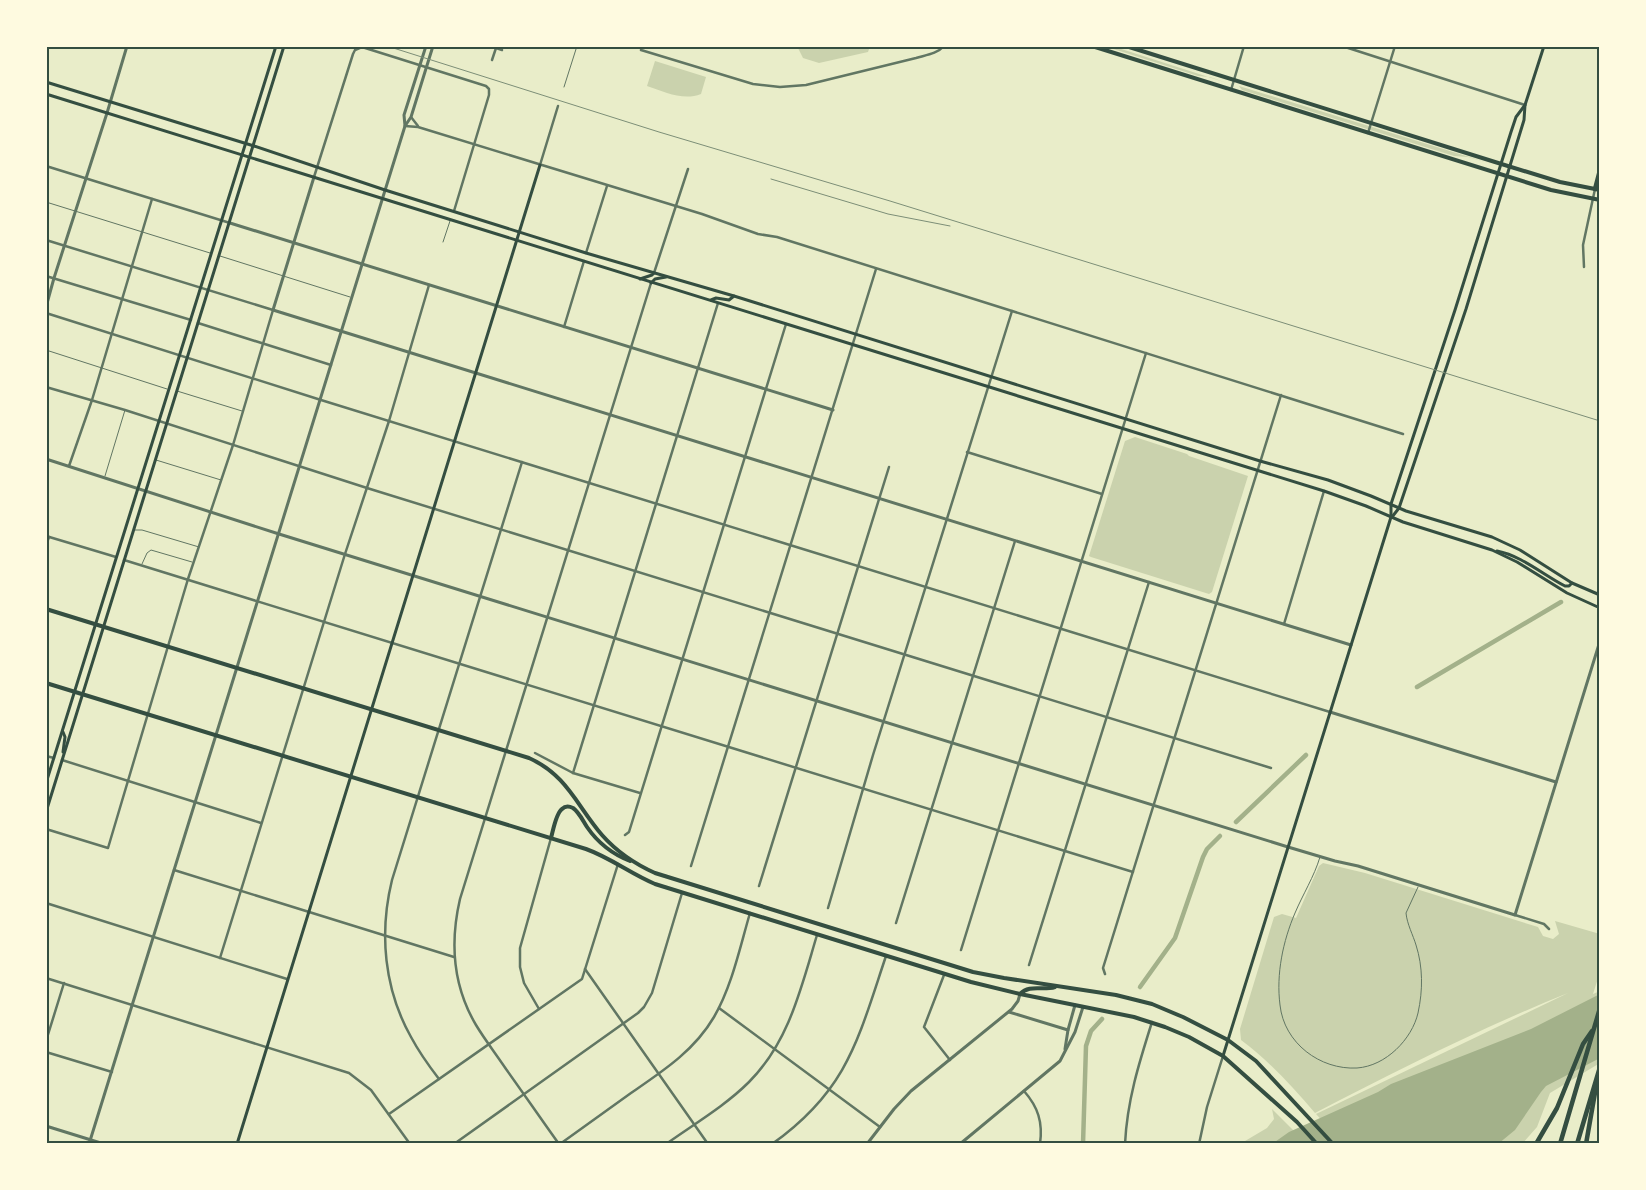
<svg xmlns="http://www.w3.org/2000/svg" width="1646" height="1190" viewBox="0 0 1646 1190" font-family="Cabin,sans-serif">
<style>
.green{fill:#cad2ad}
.water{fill:#a3b18a}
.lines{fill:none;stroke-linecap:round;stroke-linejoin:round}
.canal{stroke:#a3b18a;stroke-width:4.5}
.service{stroke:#617663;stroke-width:1}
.minor{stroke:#617663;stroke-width:2.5}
.tertiary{stroke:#617663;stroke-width:3}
.secondary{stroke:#344e41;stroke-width:3}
.primary{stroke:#344e41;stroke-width:4}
.motorway{stroke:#344e41;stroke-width:4.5}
.rail{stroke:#7c8e77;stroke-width:1}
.neatline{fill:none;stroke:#344e41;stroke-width:2}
</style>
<rect width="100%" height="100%" fill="#e9edc9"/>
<g class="green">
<path d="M 797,46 L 870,46 L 868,52 L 819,63 L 803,58 Z"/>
<path d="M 1104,46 L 1112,46 L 1227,83 L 1210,77 L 1198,76 Z"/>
<path d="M 655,61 L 706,77 L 701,94 C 683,101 665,92 647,86 Z"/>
<path d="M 1239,86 L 1492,164 L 1468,157 L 1454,156 L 1242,90 Z"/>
<path d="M 1135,437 L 1187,454 L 1189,456 L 1248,476 L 1212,592 L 1209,594 L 1091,557 L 1089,556 L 1125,441 Z"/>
<path d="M 1323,863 L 1365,873 L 1538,927 L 1543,936 L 1553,939 L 1559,934 L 1555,921 L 1600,934 L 1600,972 L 1593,994 L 1600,991 L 1600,1063 L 1550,1093 L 1537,1127 L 1522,1144 L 1344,1144 L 1316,1114 L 1568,993 C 1481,1028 1398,1070 1315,1113 C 1292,1086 1269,1061 1241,1040 L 1240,1029 L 1274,917 L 1282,914 L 1296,918 L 1319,866 Z"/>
<path d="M 1272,1109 L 1307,1144 L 1240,1144 L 1267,1128 L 1274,1119 Z"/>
</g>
<path class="water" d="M 1600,994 L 1600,1058 L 1546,1086 L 1541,1092 L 1515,1130 L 1498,1144 L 1272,1144 L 1289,1132 L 1378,1092 L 1391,1084 L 1531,1029 Z"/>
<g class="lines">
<g class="canal">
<path d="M 1417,687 L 1561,602"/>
<path d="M 1236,822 L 1306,755"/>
<path d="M 1140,987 L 1175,938 L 1203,857 L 1207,849 L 1220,836"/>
<path d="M 1083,1144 L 1086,1046 L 1091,1031 L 1102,1019"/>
</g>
<g class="service">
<path d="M 564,87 L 577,46"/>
<path d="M 46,202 L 210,253"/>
<path d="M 443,242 L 450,221"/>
<path d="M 220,256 L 350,297"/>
<path d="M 46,350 L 167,389"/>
<path d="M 177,391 L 242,411"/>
<path d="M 156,460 L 221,480"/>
<path d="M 105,476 L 125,410"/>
<path d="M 135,530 L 142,530 L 199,547"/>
<path d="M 142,564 L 147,553 L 151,550 L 192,562"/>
<path d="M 1320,857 C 1314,877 1303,894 1295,913 C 1283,941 1276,974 1280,1005 C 1284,1043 1320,1070 1357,1068 C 1386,1066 1412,1039 1418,1013 C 1423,990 1423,967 1416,945 C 1413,935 1407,924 1406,913 L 1418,887"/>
</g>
<g class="minor">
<path d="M 642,46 L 641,50 L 753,84 L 780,87 L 806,85 L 916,58 C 926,55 937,54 944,46"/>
<path d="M 1342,46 L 1525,105"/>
<path d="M 492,60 L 496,48 L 502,50"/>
<path d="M 1231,90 L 1244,46"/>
<path d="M 411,117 L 418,126"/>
<path d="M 405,126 L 418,127 L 702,214 L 758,234 L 777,237 L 1403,434"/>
<path d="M 1368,133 L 1395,46"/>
<path d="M 540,165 L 558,106"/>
<path d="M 46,166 L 230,223"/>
<path d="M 314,177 L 353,54 L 355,50 L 362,47 L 486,86 L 489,89 L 489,95 L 454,211"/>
<path d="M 46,240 L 273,310 L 233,445 L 188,579 L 108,848 L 46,829"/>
<path d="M 586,253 L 607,186"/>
<path d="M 1584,267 L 1583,245 L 1595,189"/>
<path d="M 654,273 L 688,169"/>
<path d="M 46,276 L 191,320"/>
<path d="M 46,313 L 321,400 L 1330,712"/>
<path d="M 198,323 L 331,365"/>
<path d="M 564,327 L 584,261"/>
<path d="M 46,387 L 125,410 L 367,488 L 1271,768"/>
<path d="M 967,452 L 1102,494"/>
<path d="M 69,466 L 92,400 L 152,199"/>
<path d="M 46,536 L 116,557"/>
<path d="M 46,545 L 49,537"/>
<path d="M 124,560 L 1133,872"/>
<path d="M 1284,624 L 1324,491"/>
<path d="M 535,753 L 573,773 L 640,793"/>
<path d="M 46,756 L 54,758"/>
<path d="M 62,760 L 261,823"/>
<path d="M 573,773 L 718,303"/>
<path d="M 625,835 L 629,832 L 786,324"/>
<path d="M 691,866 L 876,269"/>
<path d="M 174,870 L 454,957"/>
<path d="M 759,886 L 889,467"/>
<path d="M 46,903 L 287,979"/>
<path d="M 828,908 L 873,755 L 1012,311"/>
<path d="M 1515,915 L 1544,924 L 1549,929"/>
<path d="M 896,923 L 1015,541"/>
<path d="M 961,950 L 1146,353"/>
<path d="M 220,958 L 345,554 L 389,421 L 429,285"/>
<path d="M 1029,965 L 1149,582"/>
<path d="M 585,969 L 708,1144"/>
<path d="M 1105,974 L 1103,968 L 1281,395"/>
<path d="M 944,975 L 924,1027 L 950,1060"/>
<path d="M 46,978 L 349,1073 L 371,1090 L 410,1144"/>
<path d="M 719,1008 L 880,1127"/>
<path d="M 539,1009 L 524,983 L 520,967 L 520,948 L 551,838"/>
<path d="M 46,1041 L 64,983"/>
<path d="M 46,1052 L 112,1072"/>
<path d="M 439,1079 C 429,1066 419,1052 411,1037 C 384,989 379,933 392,880 L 522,462"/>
<path d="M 1024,1091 C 1038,1107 1043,1122 1040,1144"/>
<path d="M 389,1114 L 582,979 L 618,864"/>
<path d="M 454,1144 L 638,1013 L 644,1007 L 652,993 L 682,893"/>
<path d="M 559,1144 C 541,1119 524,1094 506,1069 C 496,1054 485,1040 476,1025 C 453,986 450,942 460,899 L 651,283"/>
<path d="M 560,1144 C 584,1127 607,1110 631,1093 C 663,1071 694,1051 714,1017 C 732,986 740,947 750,913"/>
<path d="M 666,1144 C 694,1124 725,1106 749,1082 C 789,1042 801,988 817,935"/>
<path d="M 772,1144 C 848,1090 858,1039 886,956"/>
<path d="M 1125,1144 C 1127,1101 1139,1063 1152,1022"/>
<path d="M 1199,1144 L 1207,1107 L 1223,1056"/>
</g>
<g class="tertiary">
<path d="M 405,126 L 404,115 L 426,46"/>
<path d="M 314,177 L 273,310 L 1351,645"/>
<path d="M 230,223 L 833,410"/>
<path d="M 46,307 L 54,278 L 107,113 L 127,46"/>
<path d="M 46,459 L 279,534 L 1288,847 L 1335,861 L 1358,866 L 1515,915 L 1600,641"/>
<path d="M 1330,712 L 1556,782"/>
<path d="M 1009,1012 L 1068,1030"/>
<path d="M 1065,1049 L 1068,1030 L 1075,1005"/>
<path d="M 46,1126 L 104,1144"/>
<path d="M 89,1144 C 195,805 299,465 405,126 L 411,117 L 433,46"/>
<path d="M 867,1144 L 894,1109 L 911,1091 L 1012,1009 L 1018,1001 L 1020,994"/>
<path d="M 960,1144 L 1060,1061 L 1075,1032 L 1083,1007"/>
</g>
<g class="secondary">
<path d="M 46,82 L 254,146 L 385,190 L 586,253 L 734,296 L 1260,461 L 1328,480 L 1371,496 L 1406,511 L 1492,537 L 1520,550 L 1572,583 L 1600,595"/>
<path d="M 46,94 L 1324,491 L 1366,506 L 1403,522 L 1492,550 L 1517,562 L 1567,593 L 1600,608"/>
<path d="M 640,279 L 652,275 L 654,273"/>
<path d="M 651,283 L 655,279 L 666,277"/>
<path d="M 711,300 L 716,298 L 729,300 L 734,296"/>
<path d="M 1392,517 L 1399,508 L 1466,309 L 1524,120 L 1525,105 L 1544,46"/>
<path d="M 1497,551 C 1522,556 1542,574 1565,586 L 1569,586 L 1572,583"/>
<path d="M 63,732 L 65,737 L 63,752"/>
<path d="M 46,783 L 276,46"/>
<path d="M 46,812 L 284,46"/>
<path d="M 1223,1056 L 1391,517 L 1391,504 L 1455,310 L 1511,132 L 1516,117 L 1525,105"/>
<path d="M 237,1144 L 540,165"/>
</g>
<g class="primary">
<path d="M 1092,46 L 1551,190 L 1600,200"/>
<path d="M 1126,46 L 1495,162 L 1560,182 L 1600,190"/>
<path d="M 46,609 L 529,758 C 567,775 577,806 602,835 C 617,852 635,864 655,873 L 973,972 L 1004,978 L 1116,995 L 1152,1004 L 1183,1017 L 1228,1040 L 1256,1061 L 1333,1144"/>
<path d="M 46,683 C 226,738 406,793 586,849 C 611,858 631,874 655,884 L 971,982 L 1020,994 L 1134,1017 L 1165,1027 L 1189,1037 L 1223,1056 L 1297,1122 L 1317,1144"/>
<path d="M 551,838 C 553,831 556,813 562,809 C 565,806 569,806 573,808 C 579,812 583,821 587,827 C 598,843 612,854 630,861"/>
<path d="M 1020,994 C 1030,984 1042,991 1055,987"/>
</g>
<g class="motorway">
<path d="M 1595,189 L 1600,170"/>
<path d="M 1599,200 L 1600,201"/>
<path d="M 1536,1144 L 1557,1108 L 1583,1044 L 1592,1031"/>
<path d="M 1560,1144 L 1600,1008"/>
<path d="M 1577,1144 L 1600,1067"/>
<path d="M 1586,1144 L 1596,1087"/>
</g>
<g class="rail">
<path d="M 387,46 L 659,132 L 890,201 L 1600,421"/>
<path d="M 771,179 L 888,214 L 950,226"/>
</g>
</g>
<rect width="1646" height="1190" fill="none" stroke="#fefae0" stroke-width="95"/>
<rect x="48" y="48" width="1550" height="1094" class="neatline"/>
</svg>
